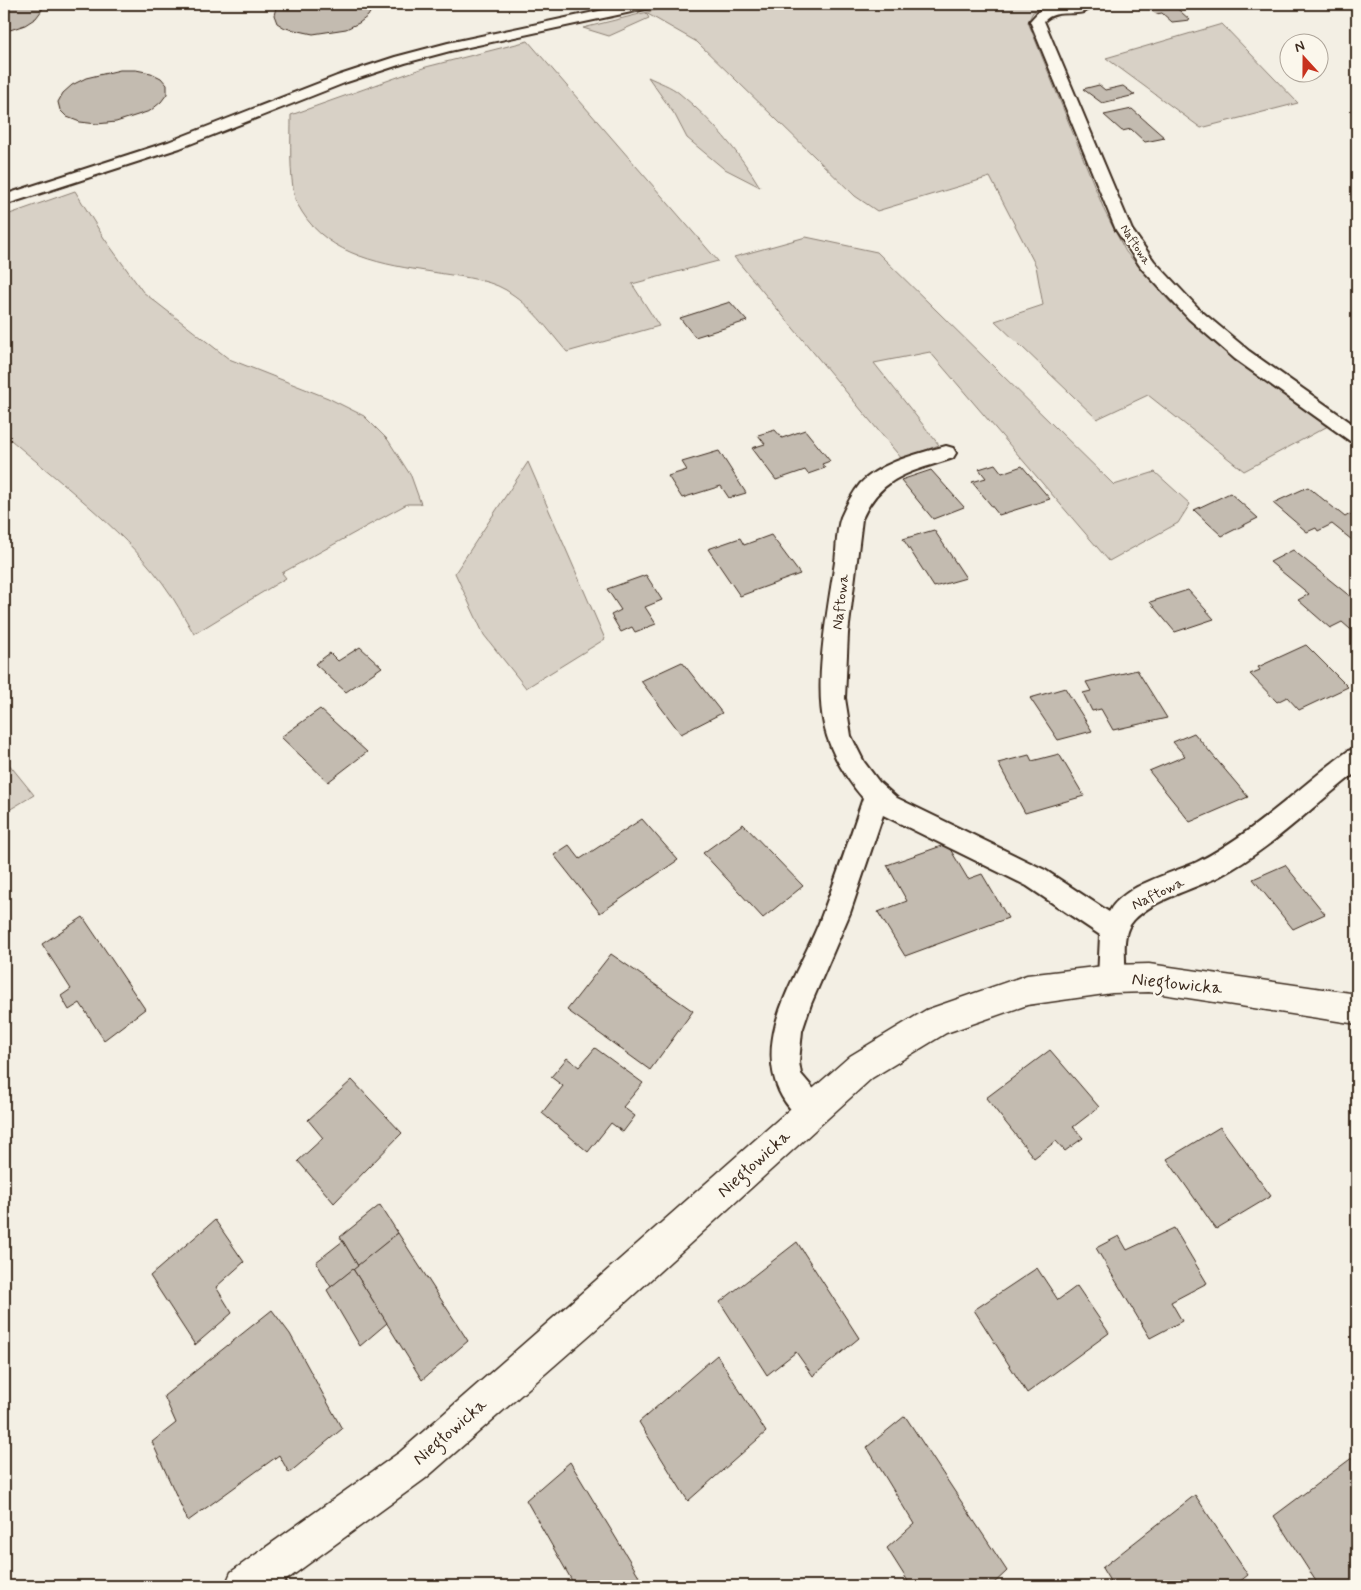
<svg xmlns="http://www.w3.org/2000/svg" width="1361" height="1590" viewBox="0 0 1361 1590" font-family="Mynerve,sans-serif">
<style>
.green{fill:#d8d1c6;stroke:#8a7e72}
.building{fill:#c3bbb0;stroke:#3b2a1e}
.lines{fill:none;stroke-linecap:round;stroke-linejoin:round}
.lane-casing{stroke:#3b2a1e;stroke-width:4}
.secondary-casing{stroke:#3b2a1e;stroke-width:3}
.lane{fill:#fbf7ec;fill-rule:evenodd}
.secondary{fill:#fbf7ec;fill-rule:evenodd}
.labels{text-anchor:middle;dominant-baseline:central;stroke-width:5;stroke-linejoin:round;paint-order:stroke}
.far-street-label{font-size:12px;fill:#3b2a1e;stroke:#fbf7ec}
.street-label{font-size:15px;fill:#3b2a1e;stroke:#fbf7ec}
.near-street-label{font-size:18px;fill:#3b2a1e;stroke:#fbf7ec}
</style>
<rect width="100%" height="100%" fill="#f3efe4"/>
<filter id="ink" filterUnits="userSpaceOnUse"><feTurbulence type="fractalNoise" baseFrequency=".02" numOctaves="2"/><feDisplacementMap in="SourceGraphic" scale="10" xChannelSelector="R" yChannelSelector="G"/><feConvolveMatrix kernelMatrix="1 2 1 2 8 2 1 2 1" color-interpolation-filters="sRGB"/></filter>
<g filter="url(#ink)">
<g class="green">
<path d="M 680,4 L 1086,4 L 1051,7 L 1033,12 L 1028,22 L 1105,212 L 1126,252 L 1169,301 L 1220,348 L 1328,426 L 1244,471 L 1148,395 L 1097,419 L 995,321 L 1043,305 L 1036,266 L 990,177 L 877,211 L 855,196 L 697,42 L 646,13 L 649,18 L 609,36 L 583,28 Z"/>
<path d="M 1222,24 L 1298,103 L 1201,128 L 1106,58 Z"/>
<path d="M 528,41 L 718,261 L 632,284 L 659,326 L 567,352 C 548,330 531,305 506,290 C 486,278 454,276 432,272 C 385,265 329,256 302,212 C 300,208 296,203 295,199 C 289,172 291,142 291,115 L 426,67 Z"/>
<path d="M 648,77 C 658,82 671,86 679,93 C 711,119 739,152 760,187 L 723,168 L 687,138 L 675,115 Z"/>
<path d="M 75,191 L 104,238 L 143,292 L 229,359 L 328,398 L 364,416 L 388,440 L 411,476 L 421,504 L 407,504 L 282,573 L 286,578 L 194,634 C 184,617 174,598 162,582 C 118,525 58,481 4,434 L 4,216 Z"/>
<path d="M 806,237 L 877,252 L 1114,485 L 1155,472 L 1190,504 L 1178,523 L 1109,561 L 930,352 L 874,363 L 939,445 L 902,459 L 734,257 Z"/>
<path d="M 528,462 L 605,639 L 526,688 L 484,635 L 455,573 Z"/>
<path d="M 4,758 L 34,795 L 4,813 Z"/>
</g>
<g class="building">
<path d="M 4,4 L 43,4 L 42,10 L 36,18 L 25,25 L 4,32 Z"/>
<path d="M 281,4 L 371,4 L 372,9 L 368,16 L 359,23 L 346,29 L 313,34 L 285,28 L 277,23 L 274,15 L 276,8 Z"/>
<path d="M 1152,4 L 1172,4 L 1190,20 L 1172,22 L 1162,13 L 1156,14 L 1147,6 Z"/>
<path d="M 120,70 L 136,70 L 151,73 L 161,78 L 167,85 L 167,94 L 161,102 L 150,111 L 116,122 L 97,124 L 80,122 L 67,117 L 60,110 L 58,102 L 63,93 L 72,85 L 86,78 Z"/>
<path d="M 1099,85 L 1105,90 L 1123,86 L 1135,95 L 1102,103 L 1083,89 Z"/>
<path d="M 1132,109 L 1165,138 L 1145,142 L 1131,129 L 1122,131 L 1104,115 Z"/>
<path d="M 730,302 L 747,321 L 695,337 L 680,318 Z"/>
<path d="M 775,430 L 782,438 L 805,430 L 830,461 L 822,464 L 825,468 L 808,474 L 805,470 L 776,480 L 752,448 L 765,444 L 758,435 Z"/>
<path d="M 719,451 L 746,493 L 729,498 L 721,486 L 682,498 L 668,476 L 687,470 L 682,462 Z"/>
<path d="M 995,464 L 1002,473 L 1022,466 L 1050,499 L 999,515 L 972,482 L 986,478 L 979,469 Z"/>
<path d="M 931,470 L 964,507 L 933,519 L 901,480 Z"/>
<path d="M 1308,487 L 1345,517 L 1350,514 L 1357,520 L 1357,544 L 1332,524 L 1318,531 L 1316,528 L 1307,532 L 1273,503 Z"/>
<path d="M 1230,493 L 1258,518 L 1222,536 L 1194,510 Z"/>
<path d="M 934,530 L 966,578 L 934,587 L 903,539 Z"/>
<path d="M 771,535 L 800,574 L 740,596 L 708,549 L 740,538 L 744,545 Z"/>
<path d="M 1293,550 L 1357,602 L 1357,635 L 1342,622 L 1330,628 L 1298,600 L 1309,594 L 1270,562 Z"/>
<path d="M 646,575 L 662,600 L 645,607 L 656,624 L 635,632 L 632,627 L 621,632 L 611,615 L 621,610 L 607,589 Z"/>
<path d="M 1188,590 L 1214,619 L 1175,632 L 1150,602 Z"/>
<path d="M 1306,645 L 1348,687 L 1299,710 L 1287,697 L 1277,702 L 1250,674 L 1260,670 L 1258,667 Z"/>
<path d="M 360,647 L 382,667 L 346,692 L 315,664 L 330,653 L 338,661 Z"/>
<path d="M 682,662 L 722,713 L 681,734 L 641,681 Z"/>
<path d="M 1137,670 L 1167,718 L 1113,730 L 1101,709 L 1092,711 L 1083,693 L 1091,691 L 1086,682 Z"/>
<path d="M 1065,688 L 1092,731 L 1058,740 L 1030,698 Z"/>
<path d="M 320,709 L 367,752 L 328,782 L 281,737 Z"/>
<path d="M 1194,733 L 1248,797 L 1190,822 L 1149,771 L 1185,756 L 1173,742 Z"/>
<path d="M 1059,754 L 1084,796 L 1025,813 L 998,763 L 1029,755 L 1032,761 Z"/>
<path d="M 642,819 L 678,860 L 600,913 L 554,855 L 569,845 L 580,859 Z"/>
<path d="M 743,824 L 803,886 L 763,918 L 703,853 Z"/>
<path d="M 947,844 L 968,879 L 982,874 L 1008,918 L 905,956 L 878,912 L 907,901 L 887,865 Z"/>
<path d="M 1285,865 L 1325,914 L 1293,929 L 1253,879 Z"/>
<path d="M 83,917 L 145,1009 L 104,1040 L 80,1003 L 69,1010 L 61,996 L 71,989 L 42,944 Z"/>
<path d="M 611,954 L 693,1011 L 650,1070 L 567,1010 Z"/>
<path d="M 595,1048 L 643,1083 L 623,1107 L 635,1116 L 623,1132 L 611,1123 L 588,1152 L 542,1113 L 563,1086 L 551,1077 L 567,1058 L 579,1067 Z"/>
<path d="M 1050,1050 L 1099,1107 L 1073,1127 L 1083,1138 L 1065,1151 L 1056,1141 L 1034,1158 L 986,1098 Z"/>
<path d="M 352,1080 L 402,1133 L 334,1203 L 298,1161 L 323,1138 L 308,1120 Z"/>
<path d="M 1220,1127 L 1271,1196 L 1216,1229 L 1167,1159 Z"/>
<path d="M 380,1205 L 398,1233 L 358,1266 L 340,1237 Z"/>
<path d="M 215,1220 L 244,1262 L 216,1287 L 232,1313 L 195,1345 L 150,1276 Z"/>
<path d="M 1174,1228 L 1207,1283 L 1171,1302 L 1182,1321 L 1150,1338 L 1096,1248 L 1119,1236 L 1127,1250 Z"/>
<path d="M 398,1233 L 468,1341 L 422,1380 L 353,1269 Z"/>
<path d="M 343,1241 L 358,1266 L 331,1287 L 316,1262 Z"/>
<path d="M 797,1242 L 859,1338 L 813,1376 L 796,1352 L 767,1375 L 720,1302 Z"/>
<path d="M 1037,1268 L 1058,1300 L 1077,1286 L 1109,1333 L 1027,1393 L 974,1310 Z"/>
<path d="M 353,1269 L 387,1323 L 360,1346 L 327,1290 Z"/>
<path d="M 272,1310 L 290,1334 L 342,1429 L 289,1473 L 279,1455 L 188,1521 L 152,1442 L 176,1423 L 164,1396 Z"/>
<path d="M 717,1355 L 766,1432 L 688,1501 L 639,1422 Z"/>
<path d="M 905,1416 L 1007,1571 L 991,1586 L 911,1586 L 887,1548 L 914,1524 L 867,1447 Z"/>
<path d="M 1357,1454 L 1357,1586 L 1319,1586 L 1274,1516 Z"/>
<path d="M 570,1462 L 645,1586 L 575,1586 L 526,1500 Z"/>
<path d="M 1195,1495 L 1248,1575 L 1234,1586 L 1113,1586 L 1102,1568 Z"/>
</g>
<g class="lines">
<g class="lane-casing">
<g id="lane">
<path d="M 632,4 L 657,4 L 650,8 L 450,51 L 405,63 L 347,82 L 180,148 L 4,205 L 4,195 L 168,142 L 337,76 L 395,57 L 448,43 Z"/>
<path d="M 1071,4 L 1083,4 L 1090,8 C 1080,19 1057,7 1044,21 L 1132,230 L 1154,261 L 1201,311 L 1249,351 L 1357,427 L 1357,443 L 1350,441 L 1235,359 L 1189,319 L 1142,269 L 1116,230 L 1030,21 L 1040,10 Z"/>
<path d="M 946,446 L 953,448 L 956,453 L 953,458 C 912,472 881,475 862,519 L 848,633 L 845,698 L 851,736 L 864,762 L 879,782 L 897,798 L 1045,870 L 1109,912 C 1123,885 1171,874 1197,862 C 1253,834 1299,787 1348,751 L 1357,748 L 1357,772 C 1312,806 1271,849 1220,876 C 1195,889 1146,901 1130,925 C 1119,943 1130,969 1122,988 L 1112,992 L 1102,988 L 1098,979 L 1100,935 L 1027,886 L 883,815 L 850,913 L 811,1004 L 802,1031 L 799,1062 L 801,1074 L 823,1100 L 828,1110 L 823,1120 L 813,1125 C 798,1119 786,1106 779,1091 C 754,1034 798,975 819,923 C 835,882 849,840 863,798 C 845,777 830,752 824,725 C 814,680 828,608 835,562 C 837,548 836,531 841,517 C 846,506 852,494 860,484 C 881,462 917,454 946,446 Z"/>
</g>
</g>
<g class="secondary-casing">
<path id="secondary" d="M 1149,964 L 1357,994 L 1357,1024 L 1149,992 L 1112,993 L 1027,1005 L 946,1033 L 872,1078 L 594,1331 L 426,1478 L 278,1586 L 225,1586 L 231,1572 L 400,1452 L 568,1305 L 850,1056 L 926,1010 L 1027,975 L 1112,965 Z"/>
</g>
<use href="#lane" class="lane"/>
<use href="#secondary" class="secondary"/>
</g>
</g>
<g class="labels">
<g class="far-street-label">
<text transform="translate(1135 245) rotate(57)">Naftowa</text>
</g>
<g class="street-label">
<text transform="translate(841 602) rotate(-83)">Naftowa</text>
<text transform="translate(1158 894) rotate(-26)">Naftowa</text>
</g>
<g class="near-street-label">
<text transform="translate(1177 984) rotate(6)">Niegłowicka</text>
<text transform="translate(754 1164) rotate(-42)">Niegłowicka</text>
<text transform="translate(450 1432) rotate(-41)">Niegłowicka</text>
</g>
</g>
<rect width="1361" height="1590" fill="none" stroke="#fbf7ec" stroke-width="20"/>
<rect x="10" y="10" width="1341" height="1570" fill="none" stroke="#3b2a1e" stroke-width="2" filter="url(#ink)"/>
<g transform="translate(1304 58) rotate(339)"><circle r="24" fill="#fbf7ec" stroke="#aea59a"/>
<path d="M0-4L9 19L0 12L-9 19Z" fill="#c8321e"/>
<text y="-8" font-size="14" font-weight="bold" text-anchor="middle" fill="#3b2a1e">N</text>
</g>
</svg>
